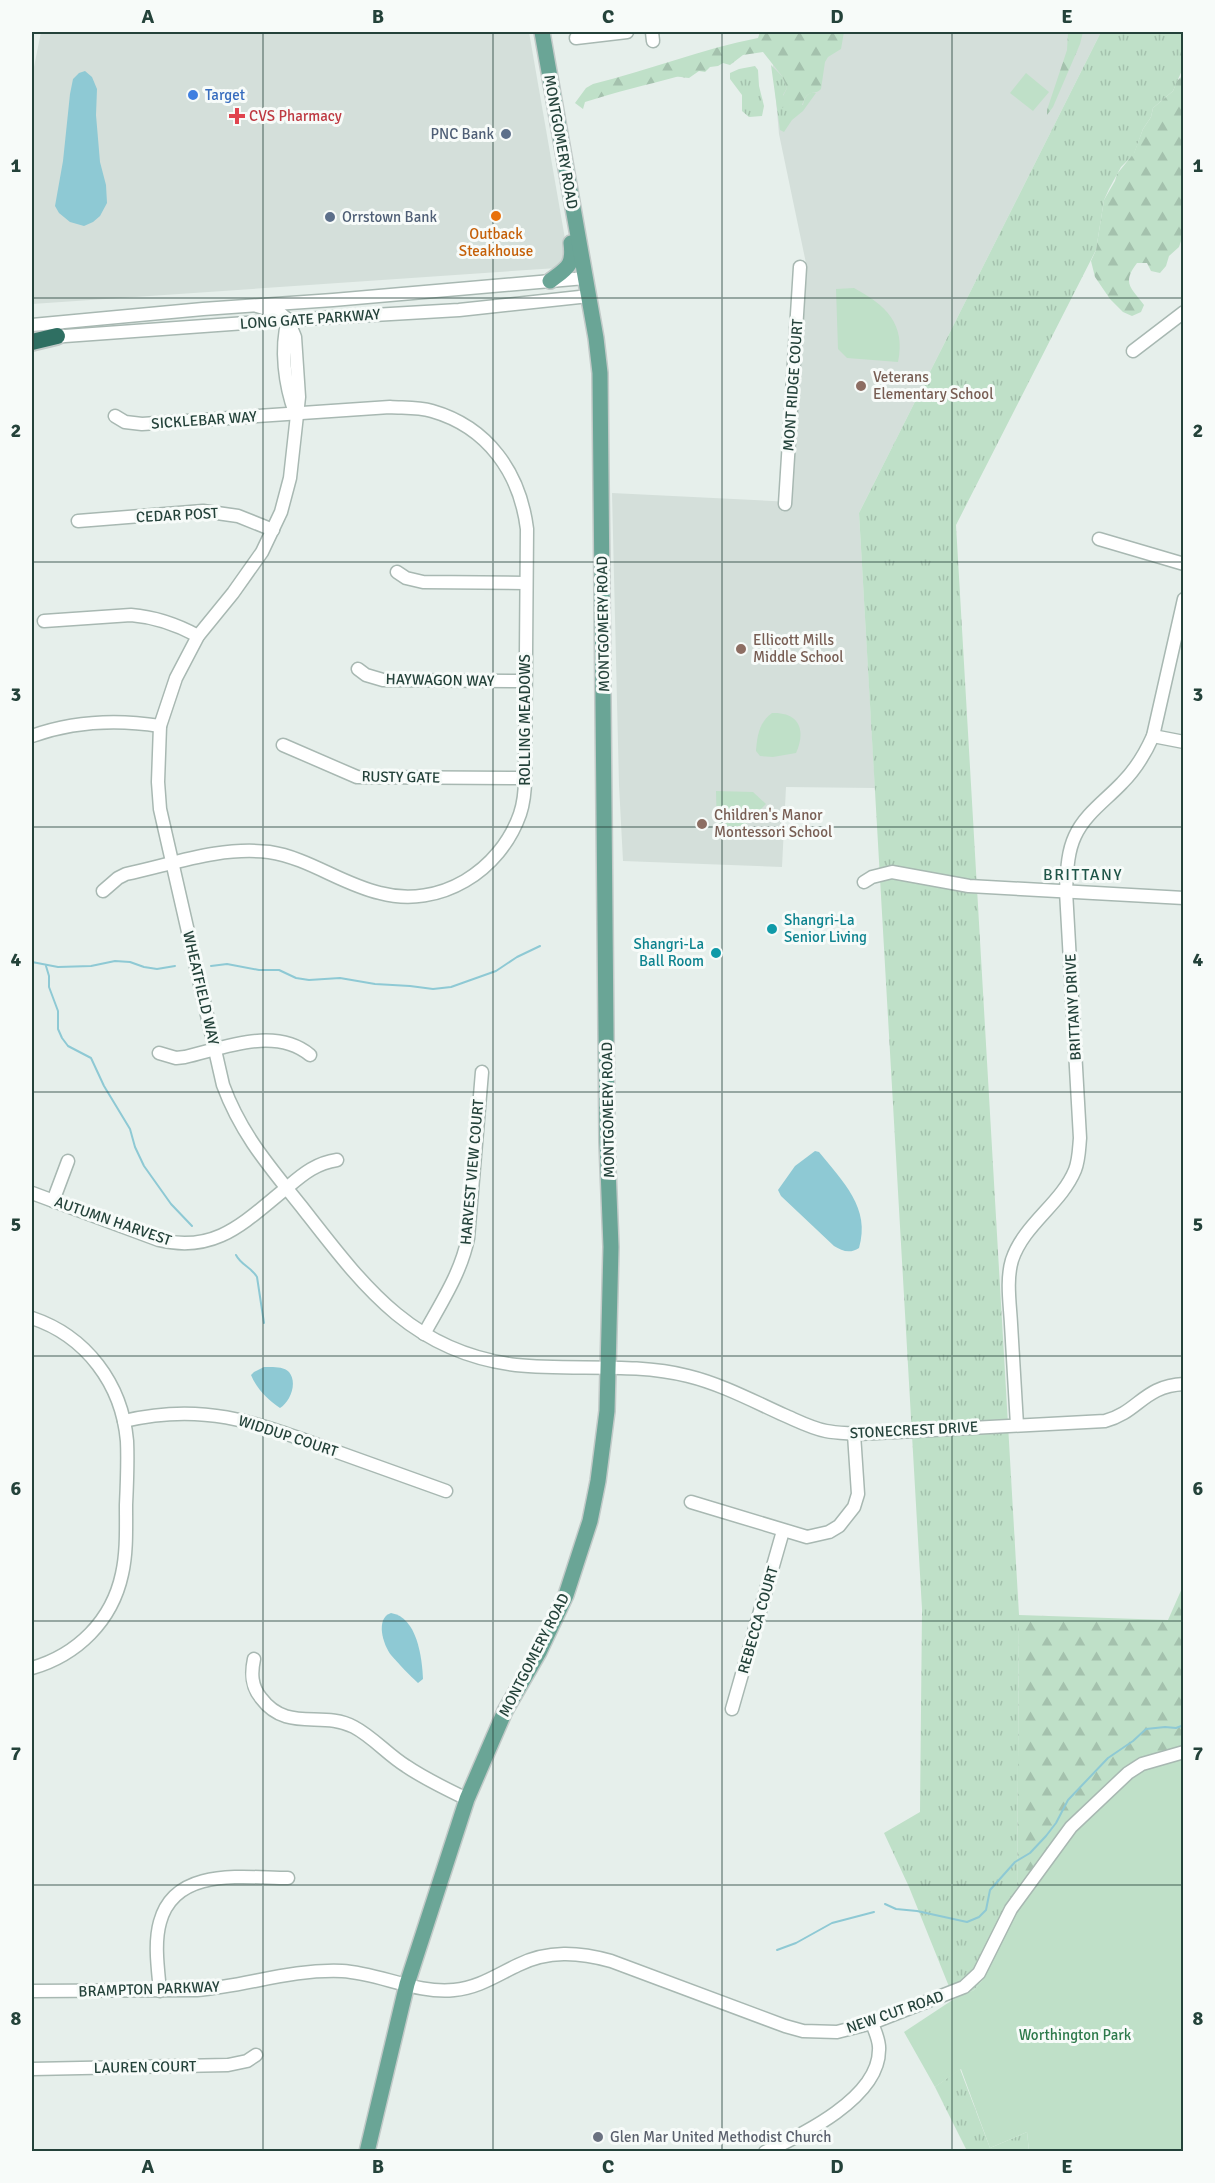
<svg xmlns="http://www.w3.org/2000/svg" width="1215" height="2183" viewBox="0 0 1215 2183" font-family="Signika,sans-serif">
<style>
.built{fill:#d4dfda}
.grass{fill:url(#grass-tufts)}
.forest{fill:url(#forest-firs)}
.park{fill:#bfe0c8}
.water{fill:#8ec9d4}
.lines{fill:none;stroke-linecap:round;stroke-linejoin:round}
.stream{stroke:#8ec9d4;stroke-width:2}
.minor-casing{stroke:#a8b8b2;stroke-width:15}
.major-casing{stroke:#c2cac8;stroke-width:18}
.highway-casing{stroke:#c2cac8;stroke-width:20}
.minor{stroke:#fff;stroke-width:12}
.major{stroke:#6aa596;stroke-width:15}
.highway{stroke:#2f6f62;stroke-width:16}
.grid{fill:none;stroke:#24423a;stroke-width:1.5;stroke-opacity:0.55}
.shop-dot{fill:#3f7fe0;stroke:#f7fbf9;stroke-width:2}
.health-dot{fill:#e0444e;stroke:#f7fbf9;stroke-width:2}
.service-dot{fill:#5c6f8a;stroke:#f7fbf9;stroke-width:2}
.food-dot{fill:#e8710a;stroke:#f7fbf9;stroke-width:2}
.education-dot{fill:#8d6e63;stroke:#f7fbf9;stroke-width:2}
.culture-dot{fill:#0f9aa8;stroke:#f7fbf9;stroke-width:2}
.worship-dot{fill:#6b7280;stroke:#f7fbf9;stroke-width:2}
.labels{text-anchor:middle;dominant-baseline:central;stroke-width:6;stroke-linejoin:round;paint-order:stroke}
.shop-label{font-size:15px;fill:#366cbe;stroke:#f7fbf9;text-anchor:start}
.health-label{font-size:15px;fill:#be3a42;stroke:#f7fbf9;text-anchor:start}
.service-label{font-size:15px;fill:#4e5e75;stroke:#f7fbf9;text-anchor:end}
.street-label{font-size:15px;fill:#24423a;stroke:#f7fbf9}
.food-label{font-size:15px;fill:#c56008;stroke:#f7fbf9}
.education-label{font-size:15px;fill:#785e54;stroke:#f7fbf9;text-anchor:start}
.culture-label{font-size:15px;fill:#0d838f;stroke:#f7fbf9;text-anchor:start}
.park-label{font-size:15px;fill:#2d7a4b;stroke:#f7fbf9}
.worship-label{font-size:15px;fill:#5b616d;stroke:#f7fbf9;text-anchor:start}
.neighbourhood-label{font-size:16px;letter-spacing:1.5px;fill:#1f5548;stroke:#f7fbf9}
.neatline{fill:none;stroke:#24423a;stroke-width:2}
.grid-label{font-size:20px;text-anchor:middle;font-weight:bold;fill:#24423a}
</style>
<defs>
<pattern id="grass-tufts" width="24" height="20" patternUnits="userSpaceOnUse" patternTransform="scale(1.5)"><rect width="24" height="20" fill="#bfe0c8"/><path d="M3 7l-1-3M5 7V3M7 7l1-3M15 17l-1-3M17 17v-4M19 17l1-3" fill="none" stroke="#a4c1ad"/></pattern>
<pattern id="forest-firs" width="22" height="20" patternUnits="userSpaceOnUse" patternTransform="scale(1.5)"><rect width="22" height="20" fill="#bfe0c8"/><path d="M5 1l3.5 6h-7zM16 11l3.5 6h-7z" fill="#a4c1ad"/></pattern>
</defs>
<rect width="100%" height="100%" fill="#e6efeb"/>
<g class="built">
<path d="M 41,32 L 529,32 L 568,256 L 557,268 L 32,304 L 32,77 Z"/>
<path d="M 770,32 L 1101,32 L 859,513 L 875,788 L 786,787 L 782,867 L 623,861 L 619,785 L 612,493 L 792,502 L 807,268 L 779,134 Z"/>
</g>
<g class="grass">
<path d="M 1101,32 L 1183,32 L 1183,68 L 1173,91 L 1153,108 L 1151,117 L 1143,129 L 1134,154 L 1121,167 L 1109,189 L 1104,200 L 1096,250 L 956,525 L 1019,1615 L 1017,1911 L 982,1981 L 974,1990 L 954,1999 L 909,1887 L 884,1833 L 920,1812 L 922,1609 L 859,513 Z"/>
<path d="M 771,65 L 782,76 L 787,88 L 783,95 L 789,104 L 803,105 C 804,98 808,91 816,93 L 803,111 L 792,120 L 784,132 L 780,130 Z"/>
<path d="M 755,66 L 758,70 L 759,86 L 764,106 L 762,116 L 749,117 L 742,111 L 742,95 L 730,79 L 730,73 L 739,69 Z"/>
<path d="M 960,2069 L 990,2148 L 1027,2132 L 1029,2151 L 967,2151 L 935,2087 Z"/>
</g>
<g class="forest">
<path d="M 760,32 L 844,32 L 841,49 L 828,57 L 825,62 L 821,89 C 816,94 815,91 809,94 C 803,97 804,104 800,108 L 795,108 L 789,104 L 782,108 L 782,98 L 787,88 L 782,76 L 763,52 L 743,55 L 730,65 L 723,63 L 718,66 L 710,67 L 705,72 L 699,71 L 689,78 C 685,78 680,76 676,77 C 646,85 616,92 585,102 L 583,109 L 575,103 L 586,88 L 593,84 C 649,70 702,49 758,38 Z"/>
<path d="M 1068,32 L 1083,32 L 1080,44 L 1053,107 L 1047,115 L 1047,110 L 1067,50 Z"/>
<path d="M 1183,75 L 1183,235 L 1179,247 L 1169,256 L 1166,266 L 1160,273 L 1151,271 L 1147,263 L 1137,263 C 1121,284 1132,288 1144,305 L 1141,312 L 1132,316 L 1123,312 L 1110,299 L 1095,277 L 1091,261 L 1096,250 L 1104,200 L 1115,181 L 1117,174 L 1134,153 L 1143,129 L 1151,117 L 1153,108 L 1173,91 L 1177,81 Z"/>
<path d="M 1183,1586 L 1183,1758 L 1017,1911 L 1019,1615 L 1168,1620 Z"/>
</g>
<g class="park">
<path d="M 1026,73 L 1049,92 L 1033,111 L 1010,93 Z"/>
<path d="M 854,288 C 885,305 906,323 898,362 L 847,358 L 838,349 L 836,289 Z"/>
<path d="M 772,713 C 800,712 806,731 796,753 L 773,757 L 760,756 L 756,751 C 757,737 759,722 772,713 Z"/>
<path d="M 716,791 L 753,792 L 766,804 L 735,835 L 717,833 Z"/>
<path d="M 1183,1758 L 1183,2151 L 1029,2151 L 1027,2132 L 990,2148 L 961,2069 L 935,2087 L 904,2032 L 954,1999 L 974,1990 L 982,1981 L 1017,1911 L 1076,1830 L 1131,1778 L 1145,1771 Z"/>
</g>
<g class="water">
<path d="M 85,71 L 92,77 L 97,89 L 96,115 L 100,162 L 106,185 L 107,203 L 100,216 L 93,222 L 84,226 L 70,222 L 59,213 L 55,206 L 63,161 L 70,94 L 73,79 L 79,73 Z"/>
<path d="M 815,1151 L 819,1152 C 843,1182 871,1208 859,1248 C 850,1254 842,1251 834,1246 L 781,1196 L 778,1190 L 795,1166 Z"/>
<path d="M 264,1367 C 272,1367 283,1366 289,1372 C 298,1383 290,1402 280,1408 C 269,1401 256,1388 251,1375 L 254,1372 Z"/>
<path d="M 391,1613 C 417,1617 422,1657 423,1679 L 418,1683 C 409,1675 399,1664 391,1655 C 383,1645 375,1618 391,1613 Z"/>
</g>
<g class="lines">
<g class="stream">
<path d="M 32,962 L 58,967 L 91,966 L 115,961 L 130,962 L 144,967 L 157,969 L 175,966"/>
<path d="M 46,966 L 49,976 L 49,987 L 58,1011 L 58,1029 L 62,1038 L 68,1046 L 91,1058 L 104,1086 L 130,1129 L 135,1147 L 144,1166 L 171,1204 L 192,1226"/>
<path d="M 211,966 L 227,964 L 259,970 L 279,970 L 296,978 L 309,980 L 340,978 L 375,984 L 410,986 L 433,989 L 451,987 L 496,971 L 517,957 L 540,946"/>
<path d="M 236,1255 C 241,1265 251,1267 257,1277 L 264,1323"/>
<path d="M 885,1904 L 896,1909 L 917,1911 L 967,1922 L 979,1917 L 986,1910 L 990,1890 L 1015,1862 L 1030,1853 L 1046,1836 L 1056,1823 L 1068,1800 L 1108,1758 L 1133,1741 L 1146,1729 L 1165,1727 L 1176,1728 L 1184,1725"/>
<path d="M 777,1950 L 796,1943 L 832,1923 L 874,1912"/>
</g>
<g class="minor-casing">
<g id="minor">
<path d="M 652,32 L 653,41"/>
<path d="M 576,38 L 627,32"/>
<path d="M 257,306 L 280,313 L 288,320 L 295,337 L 299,397 L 290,478 L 281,512 L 262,552 L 233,593 L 198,636 L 176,678 L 160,726 L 158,782 L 160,809 L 223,1085 C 241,1134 269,1166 301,1206 C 362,1284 410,1352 516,1365 C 573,1371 632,1362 688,1376 C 721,1384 753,1401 784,1415 C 798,1421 811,1428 826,1431 C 836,1433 847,1433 858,1434 L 1105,1421 C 1139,1412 1143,1386 1184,1384"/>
<path d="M 288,320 C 280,349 285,385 295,413"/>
<path d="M 32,325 L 203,309 L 333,300 L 585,278"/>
<path d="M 51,337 L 288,320 L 459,310 L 589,296"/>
<path d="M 1133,351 L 1184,312"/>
<path d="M 785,504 L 800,267"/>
<path d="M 78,521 L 203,511 L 238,516 L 273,530"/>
<path d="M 1099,539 L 1184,564"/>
<path d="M 397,572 L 406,578 L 423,582 L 526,583"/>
<path d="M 44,621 L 131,615 C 156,617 176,624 198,636"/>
<path d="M 358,669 L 366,675 L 383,680 L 525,681"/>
<path d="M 32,736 C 74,721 115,719 160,726"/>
<path d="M 1153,736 L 1184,742"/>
<path d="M 283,745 L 357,777 L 525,778"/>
<path d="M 864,882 L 872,877 L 892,872 L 969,886 L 1184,898"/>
<path d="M 103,891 L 118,878 L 126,874 C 173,864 221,846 269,852 C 309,858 341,884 380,893 C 440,909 500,871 520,814 C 524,802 525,790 525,778 L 527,529 C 520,473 488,427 432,411 C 418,407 404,408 390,407 L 142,424 L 125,422 L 115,416"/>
<path d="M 159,1053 L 176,1058 L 185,1057 C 224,1048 275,1026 310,1055"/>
<path d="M 32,1193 L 159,1240 C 218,1254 246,1220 289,1186 C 304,1173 317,1163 337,1160"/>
<path d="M 53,1201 L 68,1161"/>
<path d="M 32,1318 C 86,1336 122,1384 127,1441 C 128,1462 127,1484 126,1505 C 126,1528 127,1552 122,1574 C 112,1621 77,1655 32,1668"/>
<path d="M 424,1334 C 441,1303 461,1273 468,1238 L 482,1072"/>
<path d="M 124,1421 C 203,1402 255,1422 329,1449 C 368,1463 407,1477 446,1491"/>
<path d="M 1017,1425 C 1015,1391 1013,1358 1011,1324 C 1010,1304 1006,1280 1012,1260 C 1024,1224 1061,1204 1075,1170 C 1079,1160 1079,1149 1080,1138 L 1066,891 C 1067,873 1067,853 1075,836 C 1085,814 1106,800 1122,783 C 1136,769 1145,754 1153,736 L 1184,599"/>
<path d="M 691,1502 L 807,1537 L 829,1532 L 839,1526 L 854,1507 L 858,1494 L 854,1434"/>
<path d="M 254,1659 C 251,1673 251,1686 261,1698 C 287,1733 322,1710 354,1727 C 373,1737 388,1755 406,1766 C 425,1779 446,1789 467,1799"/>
<path d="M 732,1709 L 783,1531"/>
<path d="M 32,1991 L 197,1990 C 247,1986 289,1969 342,1971 C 379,1973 417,1994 454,1990 C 478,1988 497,1975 518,1965 C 548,1950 579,1952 611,1961 L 785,2026 L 803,2031 L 837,2032 L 872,2023 L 964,1987 L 979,1973 L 1011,1909 L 1071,1827 L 1128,1773 L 1142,1764 L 1184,1752"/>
<path d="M 160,1991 C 158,1969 154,1943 160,1922 C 175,1866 244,1878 288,1878"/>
<path d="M 32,2069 L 228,2065 L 247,2061 L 256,2055"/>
<path d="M 765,2152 C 802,2135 879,2098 879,2050 C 880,2041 875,2032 872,2023"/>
</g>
</g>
<g class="major-casing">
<g id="major">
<path d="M 550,281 C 567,268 574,266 571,243"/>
<path d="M 367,2152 L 407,1984 L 467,1799 L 505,1711 L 539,1652 L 566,1595 L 590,1521 L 598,1481 L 607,1411 L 611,1247 L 607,1142 L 600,373 L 596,338 L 542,32"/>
</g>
</g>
<g class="highway-casing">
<path id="highway" d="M 32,342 L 57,336"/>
</g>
<use href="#minor" class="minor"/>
<use href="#major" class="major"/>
<use href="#highway" class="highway"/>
</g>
<path class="grid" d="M 263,32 L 263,2152M 493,32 L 493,2152M 722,32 L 722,2152M 952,32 L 952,2152M 32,298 L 1184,298M 32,562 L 1184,562M 32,827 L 1184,827M 32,1092 L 1184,1092M 32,1356 L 1184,1356M 32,1621 L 1184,1621M 32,1885 L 1184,1885"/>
<circle class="shop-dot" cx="193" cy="95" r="6"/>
<path class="health-dot" d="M234 107h6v6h6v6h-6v6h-6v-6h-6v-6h6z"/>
<g class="service-dot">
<circle cx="506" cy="134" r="6"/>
<circle cx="330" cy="217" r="6"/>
</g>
<circle class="food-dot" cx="496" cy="216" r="6"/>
<g class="education-dot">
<circle cx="861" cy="386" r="6"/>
<circle cx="741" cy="649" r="6"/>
<circle cx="702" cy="824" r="6"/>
</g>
<g class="culture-dot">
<circle cx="772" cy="929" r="6"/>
<circle cx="716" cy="953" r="6"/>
</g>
<circle class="worship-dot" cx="598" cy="2137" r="6"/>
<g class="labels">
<g class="shop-label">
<text x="205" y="95">Target</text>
</g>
<g class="health-label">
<text x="249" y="116">CVS Pharmacy</text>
</g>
<g class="service-label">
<text x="494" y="134">PNC Bank</text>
<text x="342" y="217" text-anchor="start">Orrstown Bank</text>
</g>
<g class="street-label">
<text transform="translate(561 142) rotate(80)">MONTGOMERY ROAD</text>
<text transform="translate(310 319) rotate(-4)">LONG GATE PARKWAY</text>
<text transform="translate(793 385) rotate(-86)">MONT RIDGE COURT</text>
<text transform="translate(204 420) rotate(-4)">SICKLEBAR WAY</text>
<text transform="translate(177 515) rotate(-3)">CEDAR POST</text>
<text transform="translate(603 624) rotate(-91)">MONTGOMERY ROAD</text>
<text transform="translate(440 680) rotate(1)">HAYWAGON WAY</text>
<text transform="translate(525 720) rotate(-90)">ROLLING MEADOWS</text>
<text transform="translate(401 777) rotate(1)">RUSTY GATE</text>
<text transform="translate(201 988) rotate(77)">WHEATFIELD WAY</text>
<text transform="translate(1073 1007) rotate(-93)">BRITTANY DRIVE</text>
<text transform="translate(608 1110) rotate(-91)">MONTGOMERY ROAD</text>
<text transform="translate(472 1172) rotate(-85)">HARVEST VIEW COURT</text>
<text transform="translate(113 1221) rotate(19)">AUTUMN HARVEST</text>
<text transform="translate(914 1430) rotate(-3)">STONECREST DRIVE</text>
<text transform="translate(288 1436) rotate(18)">WIDDUP COURT</text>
<text transform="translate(758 1620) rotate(-74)">REBECCA COURT</text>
<text transform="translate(534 1655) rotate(-63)">MONTGOMERY ROAD</text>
<text transform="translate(149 1989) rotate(-2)">BRAMPTON PARKWAY</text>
<text transform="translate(895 2012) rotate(-19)">NEW CUT ROAD</text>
<text transform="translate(145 2067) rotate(-1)">LAUREN COURT</text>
</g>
<g class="food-label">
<text x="496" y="234">Outback<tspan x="496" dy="17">Steakhouse</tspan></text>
</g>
<g class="education-label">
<text x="873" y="377">Veterans<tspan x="873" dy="17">Elementary School</tspan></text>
<text x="753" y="640">Ellicott Mills<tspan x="753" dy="17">Middle School</tspan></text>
<text x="714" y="815">Children's Manor<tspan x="714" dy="17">Montessori School</tspan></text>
</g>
<g class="culture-label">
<text x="784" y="920">Shangri-La<tspan x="784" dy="17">Senior Living</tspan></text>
<text x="704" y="944" text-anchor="end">Shangri-La<tspan x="704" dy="17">Ball Room</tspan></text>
</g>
<g class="park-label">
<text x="1075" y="2035">Worthington Park</text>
</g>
<g class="worship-label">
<text x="610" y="2137">Glen Mar United Methodist Church</text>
</g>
<g class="neighbourhood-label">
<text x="1083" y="875">BRITTANY</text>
</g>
</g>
<rect width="1215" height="2183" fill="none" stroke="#f7fbf9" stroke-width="66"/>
<rect x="33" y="33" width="1149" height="2117" class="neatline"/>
<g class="grid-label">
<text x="148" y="23">A</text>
<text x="378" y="23">B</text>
<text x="608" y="23">C</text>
<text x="837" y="23">D</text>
<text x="1067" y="23">E</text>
<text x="16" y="172">1</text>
<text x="1198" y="172">1</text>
<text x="16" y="437">2</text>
<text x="1198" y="437">2</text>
<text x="16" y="701">3</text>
<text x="1198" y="701">3</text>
<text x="16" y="966">4</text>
<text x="1198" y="966">4</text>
<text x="16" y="1231">5</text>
<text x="1198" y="1231">5</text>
<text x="16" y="1495">6</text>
<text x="1198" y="1495">6</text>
<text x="16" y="1760">7</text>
<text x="1198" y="1760">7</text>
<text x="16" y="2025">8</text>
<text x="1198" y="2025">8</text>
<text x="148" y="2173">A</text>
<text x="378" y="2173">B</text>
<text x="608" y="2173">C</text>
<text x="837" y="2173">D</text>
<text x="1067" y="2173">E</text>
</g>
</svg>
